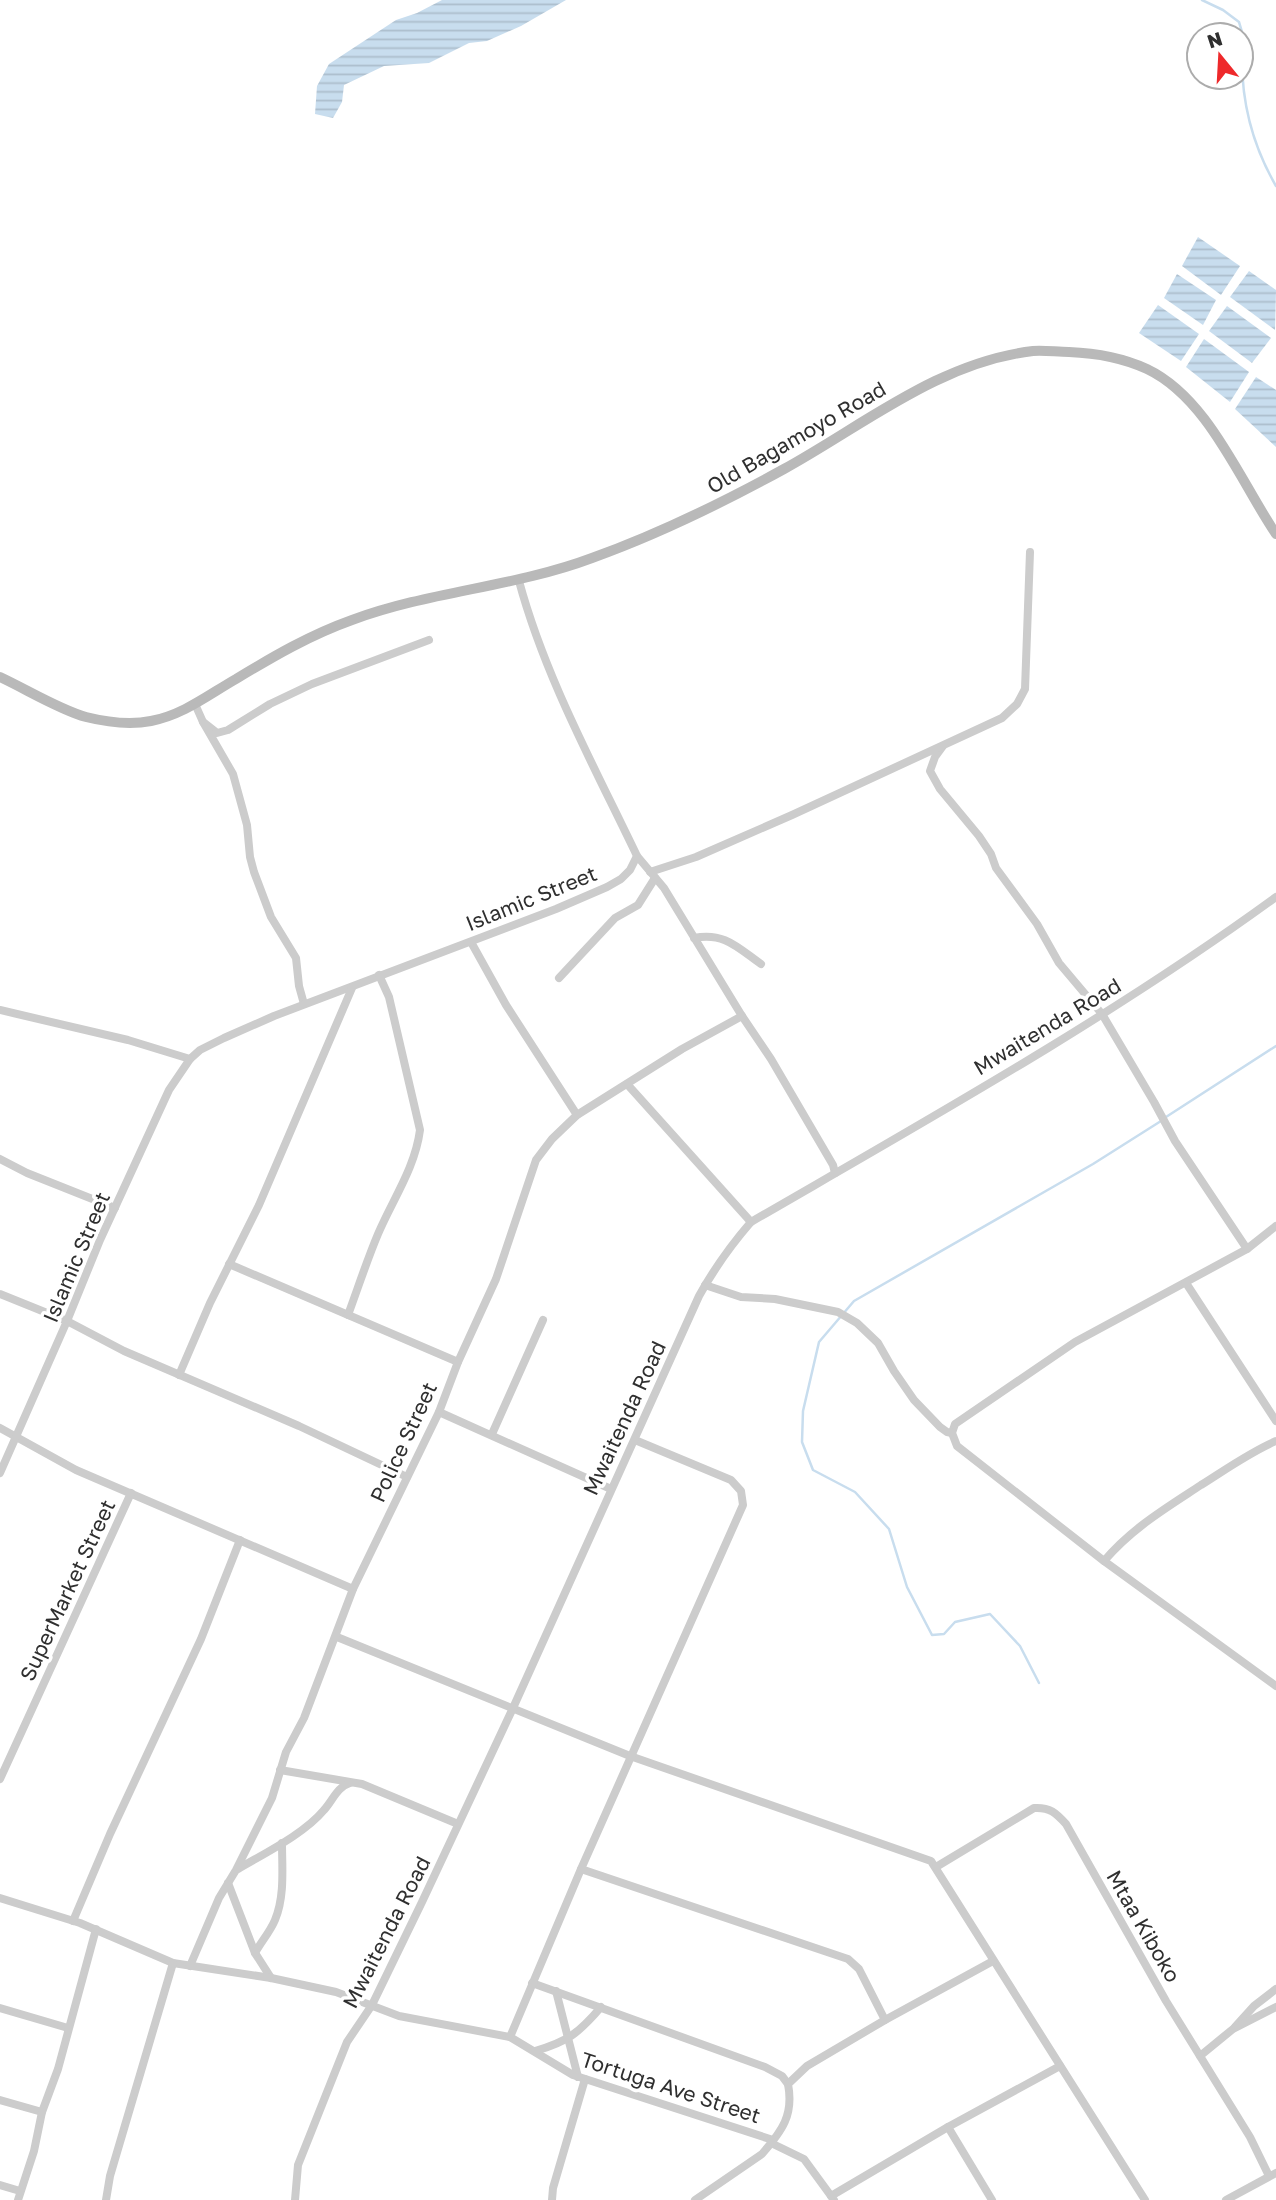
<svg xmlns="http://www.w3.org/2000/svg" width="1276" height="2200" viewBox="0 0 1276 2200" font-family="'Golos Text',sans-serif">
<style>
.water{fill:url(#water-rules)}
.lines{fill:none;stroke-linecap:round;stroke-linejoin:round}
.stream{stroke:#c8ddee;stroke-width:2.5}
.street{stroke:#ccc;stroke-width:8}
.secondary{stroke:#b9b9b9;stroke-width:10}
.labels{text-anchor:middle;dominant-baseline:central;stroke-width:7;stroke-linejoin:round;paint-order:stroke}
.street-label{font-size:21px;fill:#2f2f2f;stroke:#fff}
</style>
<defs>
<pattern id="water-rules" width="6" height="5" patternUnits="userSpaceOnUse" patternTransform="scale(1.75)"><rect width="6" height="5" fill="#c8ddee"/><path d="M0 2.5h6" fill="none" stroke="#acbecc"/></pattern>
</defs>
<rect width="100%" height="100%" fill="#fff"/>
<g class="water">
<path d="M 442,0 L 566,0 L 521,26 L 487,41 L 469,43 L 429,63 L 384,66 L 344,85 L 342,102 L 333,118 L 315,114 L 317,86 L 329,64 L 396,20 L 417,13 Z"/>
<path d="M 1198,237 L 1240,266 L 1221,295 L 1182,266 Z"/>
<path d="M 1249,271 L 1276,290 L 1275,330 L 1230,297 Z"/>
<path d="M 1177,274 L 1216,300 L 1203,325 L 1164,298 Z"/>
<path d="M 1158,305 L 1199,334 L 1181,361 L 1139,333 Z"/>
<path d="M 1227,306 L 1271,338 L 1252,363 L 1209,331 Z"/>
<path d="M 1204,339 L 1249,372 L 1230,402 L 1186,367 Z"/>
<path d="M 1256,377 L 1276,390 L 1276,447 L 1235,409 Z"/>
</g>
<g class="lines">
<g class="stream">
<path d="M 1202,0 L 1223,10 L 1239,22 C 1245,39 1242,44 1242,60 C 1242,104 1254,148 1276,186"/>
<path d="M 1166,1117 L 1276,1046"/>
<path d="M 1039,1683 L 1020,1646 L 990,1614 L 955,1622 L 944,1634 L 932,1635 L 907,1587 L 889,1529 L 855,1492 L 813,1470 L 802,1442 L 803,1411 L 819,1342 L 854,1301 L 1093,1164 L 1161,1121"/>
</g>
<g class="street">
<path d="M 195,704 L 203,722 L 217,733 L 228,730 L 270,704 L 312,684 L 429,640"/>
<path d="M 203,722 L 233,774 L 247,825 L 250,857 L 254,872 L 271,917 L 296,958 L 299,986 L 304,1004"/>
<path d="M 943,746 L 935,757 L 930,771 L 940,789 L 979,836 L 991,854 L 996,868 L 1037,924 L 1059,963 L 1102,1014 L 1154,1102 L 1175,1141 L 1247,1249"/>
<path d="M 637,856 L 664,888 L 742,1016 L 771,1059 L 833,1165 L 835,1173"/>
<path d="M 650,872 L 696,857 L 792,815 L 1002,718 L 1017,704 L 1025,689 L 1030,552"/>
<path d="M 694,938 C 724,932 737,947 761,964"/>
<path d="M 471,942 L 506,1005 L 577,1115"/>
<path d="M 559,978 L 615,918 L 638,905 L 655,878"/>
<path d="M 0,1010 L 128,1040 L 190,1059 L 200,1050 L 224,1038 L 274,1016 L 556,909 L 607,887 L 621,879 L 630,870 L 637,856 C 594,766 545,677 519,581"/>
<path d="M 627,1084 L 751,1222"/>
<path d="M 0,1159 L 27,1173 L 115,1208"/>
<path d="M 1276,1226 L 1247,1249 L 1075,1342 L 955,1424 L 952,1433 L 957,1446 L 1104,1561 L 1276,1686"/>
<path d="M 229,1264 L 458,1362"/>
<path d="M 1186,1283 L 1276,1421"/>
<path d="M 705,1285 L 741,1297 L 775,1299 L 838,1312 L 857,1323 L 878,1343 L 894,1371 L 914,1400 L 940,1427 L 947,1432 L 952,1433"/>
<path d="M 0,1294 L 67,1321 L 124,1351 L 299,1426 L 407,1477"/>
<path d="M 348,1315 C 358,1288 367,1260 378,1234 C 393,1199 415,1168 420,1130 L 389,997 L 379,975"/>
<path d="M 179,1375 L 210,1303 L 259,1205 L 352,988"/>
<path d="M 439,1412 L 611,1489"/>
<path d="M 0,1428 L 76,1470 L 353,1589"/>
<path d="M 492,1434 L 543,1320"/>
<path d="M 0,1473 L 67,1321 L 100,1240 L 169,1090 L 190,1059"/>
<path d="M 1104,1561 C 1132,1528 1166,1508 1201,1485 C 1225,1470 1250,1452 1276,1441"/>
<path d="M 337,1637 L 630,1756 L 931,1861 L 1145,2200"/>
<path d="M 280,1770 L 362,1784 L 458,1824"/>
<path d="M 0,1779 L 131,1493"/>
<path d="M 936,1867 L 1034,1808 C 1050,1807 1056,1813 1066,1824 L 1166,2001 L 1250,2137 L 1269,2176"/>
<path d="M 238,1869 C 265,1853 304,1834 324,1810 C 333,1800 337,1787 350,1783"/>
<path d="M 581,1869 L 848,1959 L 859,1969 L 885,2020"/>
<path d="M 228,1883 L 255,1953 L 271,1978"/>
<path d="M 0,1898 L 80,1923 L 173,1963 L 271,1978 L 336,1992 L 399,2016 L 510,2037 L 573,2075 L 773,2140"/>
<path d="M 73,1921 L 110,1834 L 201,1639 L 240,1540"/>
<path d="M 255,1953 C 261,1942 270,1932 275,1920 C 285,1896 282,1868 282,1843"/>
<path d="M 190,1966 L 219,1898 L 236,1870 L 272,1798 L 286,1752 L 304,1718 L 353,1589 L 439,1412 L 458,1362 L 496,1279 L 536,1160 L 552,1139 L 577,1115 L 682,1049 L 742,1016"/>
<path d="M 532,1983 L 765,2067 L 782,2076 L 788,2084"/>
<path d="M 556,1991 L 578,2077"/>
<path d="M 0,2008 L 68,2028"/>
<path d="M 1235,2027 L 1254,2006 L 1276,1989"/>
<path d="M 510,2037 L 581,1869 L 743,1505 L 741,1491 L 731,1480 L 635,1440"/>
<path d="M 535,2051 C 567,2042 579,2033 601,2007"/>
<path d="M 1200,2056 L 1233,2029 L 1276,2007"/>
<path d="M 0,2100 L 42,2112"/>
<path d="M 948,2127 L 992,2200"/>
<path d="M 771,2143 L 804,2159 L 834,2200"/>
<path d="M 0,2185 L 20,2191"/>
<path d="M 831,2196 L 948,2127 L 1060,2066"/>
<path d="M 18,2200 L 34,2151 L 42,2112 L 58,2069 L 96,1929"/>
<path d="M 106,2200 L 110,2176 L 173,1963"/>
<path d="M 295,2200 L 298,2165 L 347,2042 L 372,2005 L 422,1902 L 513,1708 L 699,1296 C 714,1269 731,1245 751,1222 C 929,1119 1110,1018 1276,897"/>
<path d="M 552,2200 L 553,2188 L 585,2079"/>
<path d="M 695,2200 L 762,2154 C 782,2131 794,2115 788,2084 L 807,2066 L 885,2020 L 993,1961"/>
<path d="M 1226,2200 L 1276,2173"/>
</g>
<path class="secondary" d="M 0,677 C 26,689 60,710 86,717 C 106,722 131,725 151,721 C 183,715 208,695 236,679 C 274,656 310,635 352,620 C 430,591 515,587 592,558 C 659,534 722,503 784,469 C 864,425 939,362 1033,351 C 1044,350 1057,352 1069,352 C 1095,353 1123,358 1147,369 C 1208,398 1240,481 1276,534"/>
</g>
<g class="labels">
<g class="street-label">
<text transform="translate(796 437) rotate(-30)">Old Bagamoyo Road</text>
<text transform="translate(531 898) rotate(-22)">Islamic Street</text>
<text transform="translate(1047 1026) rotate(-31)">Mwaitenda Road</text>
<text transform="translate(76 1257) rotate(-67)">Islamic Street</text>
<text transform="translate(624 1418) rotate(-65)">Mwaitenda Road</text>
<text transform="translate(403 1442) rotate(-65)">Police Street</text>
<text transform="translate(67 1590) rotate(-65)">SuperMarket Street</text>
<text transform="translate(1144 1926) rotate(60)">Mtaa Kiboko</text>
<text transform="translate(386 1932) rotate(-63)">Mwaitenda Road</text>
<text transform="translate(671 2087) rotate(18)">Tortuga Ave Street</text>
</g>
</g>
<g transform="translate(1220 56) rotate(342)"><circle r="33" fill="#ffffff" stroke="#acacac" stroke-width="2"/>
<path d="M0-5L12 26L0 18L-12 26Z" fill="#ee292b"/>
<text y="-10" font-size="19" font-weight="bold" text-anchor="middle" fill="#2f2f2f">N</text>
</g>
</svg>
